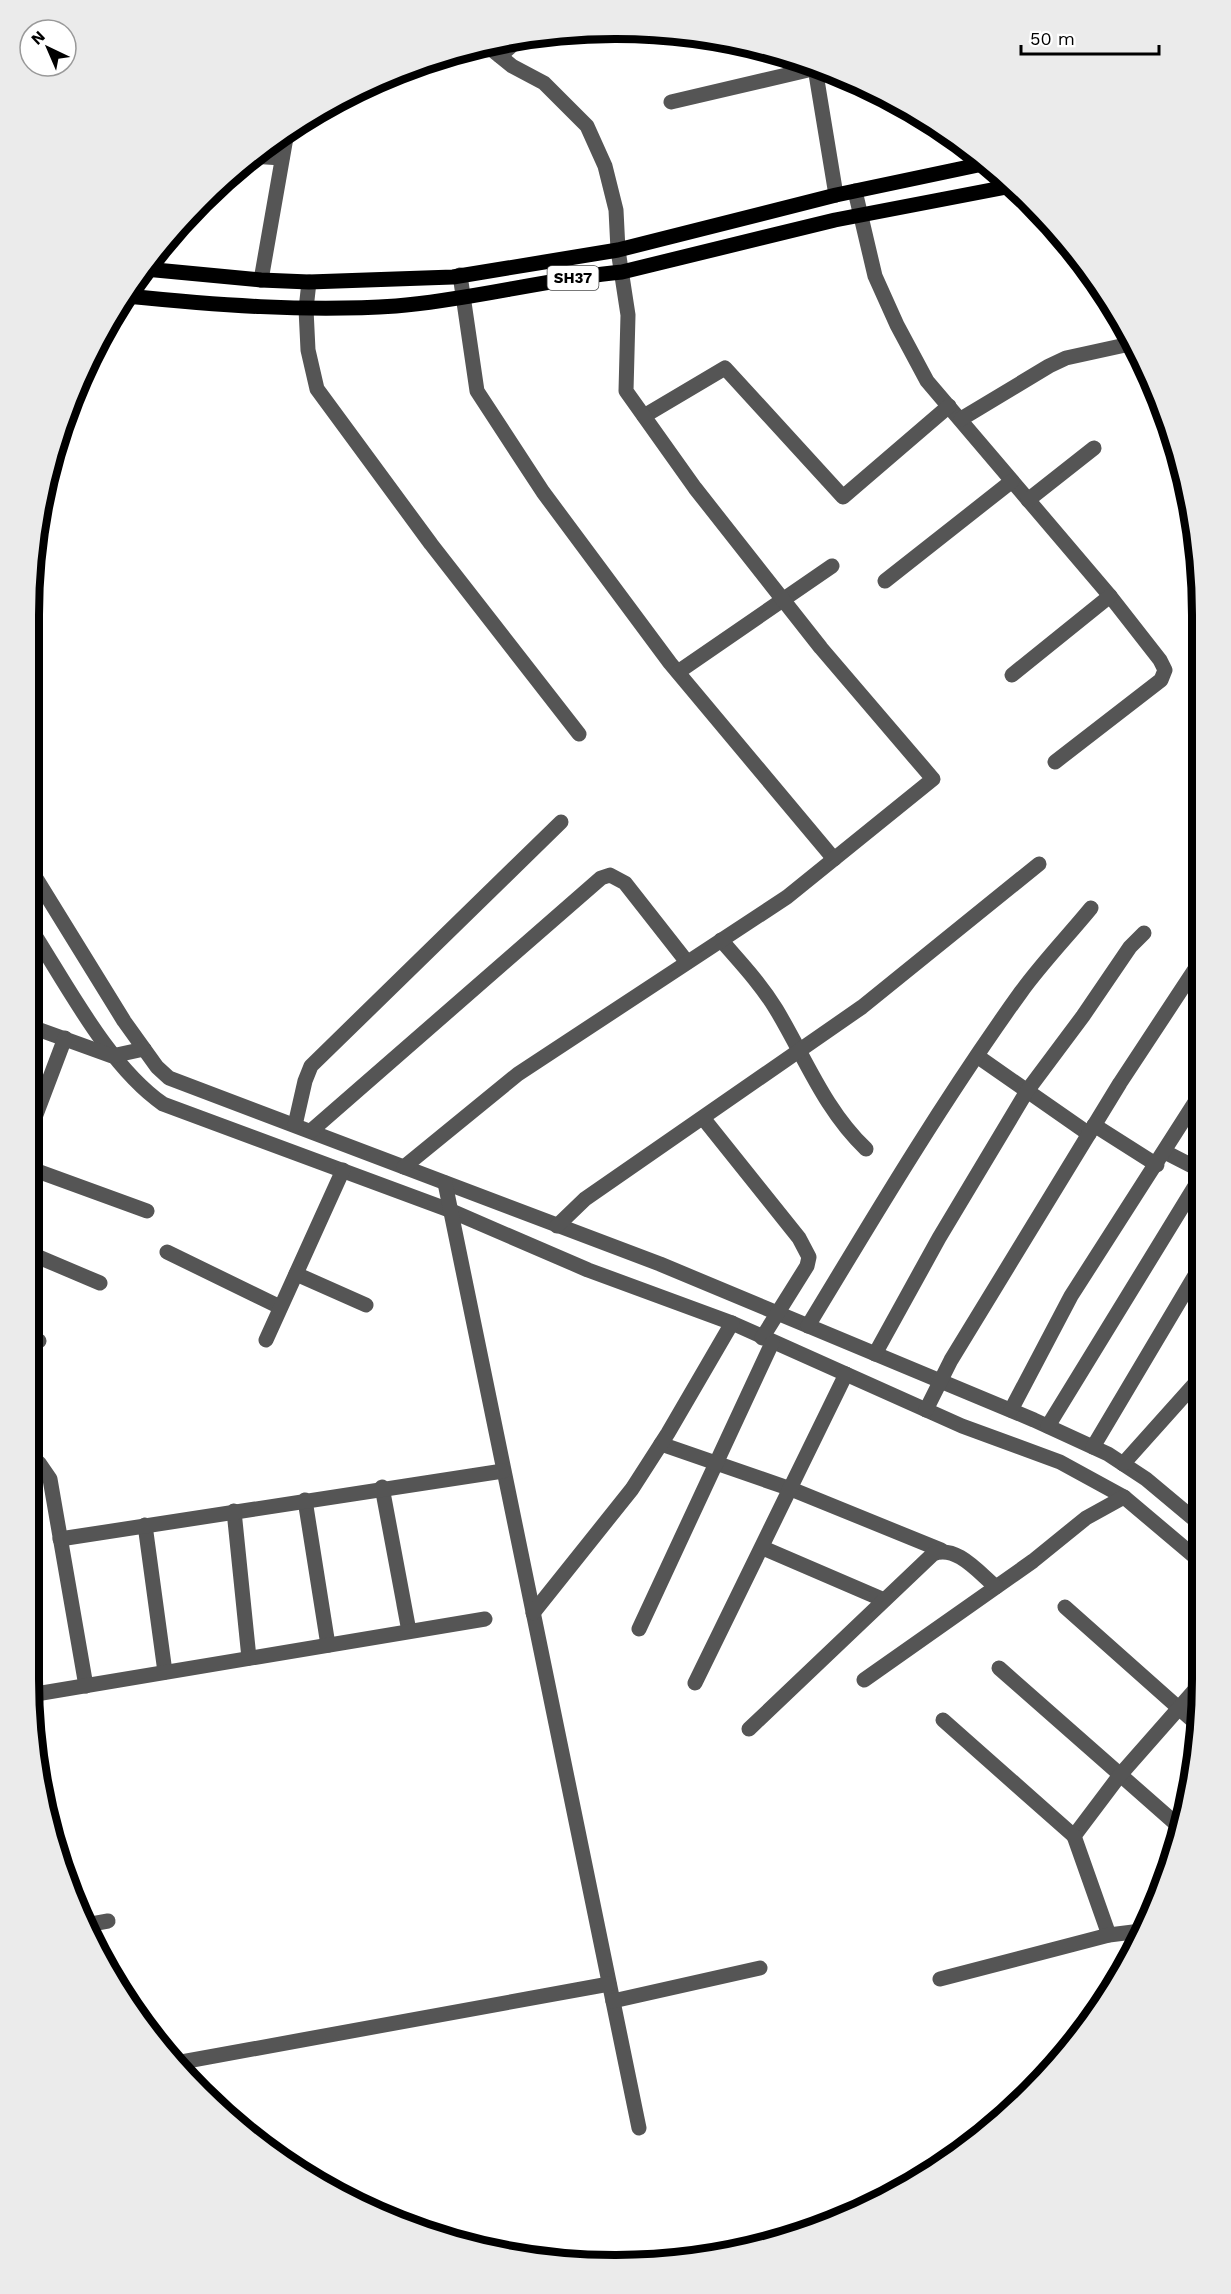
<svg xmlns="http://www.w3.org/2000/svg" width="1231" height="2294" viewBox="0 0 1231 2294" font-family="'Work Sans',sans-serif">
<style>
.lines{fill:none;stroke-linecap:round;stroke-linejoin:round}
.minor{stroke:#555;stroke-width:15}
.major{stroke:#000;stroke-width:15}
.labels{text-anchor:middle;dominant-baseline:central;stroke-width:6;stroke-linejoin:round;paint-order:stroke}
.shield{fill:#fff;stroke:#4c4c4c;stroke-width:1.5}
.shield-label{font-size:15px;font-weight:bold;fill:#000}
.rim{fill:none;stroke:#000;stroke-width:8}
</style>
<rect width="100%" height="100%" fill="#fff"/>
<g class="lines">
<g class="minor">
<path d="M 500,56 L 518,40"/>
<path d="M 815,68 L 836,195"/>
<path d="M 671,102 L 821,67"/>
<path d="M 252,156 L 282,158"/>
<path d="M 855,191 L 875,276 L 897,325 L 927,381 L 1110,596 L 1160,660 L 1165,670 L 1161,680 L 1055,762"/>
<path d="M 460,275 L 477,391 L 543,492 L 670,663 L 834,859"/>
<path d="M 261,280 L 287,132"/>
<path d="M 309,282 L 306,309 L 308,350 L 317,389 L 431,544 L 579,734"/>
<path d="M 644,416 L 725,368 L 843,497 L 949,406"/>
<path d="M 961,419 L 1049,366 L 1066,358 L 1130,344"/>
<path d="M 1028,500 L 1094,448"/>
<path d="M 885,581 L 1012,481"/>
<path d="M 678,672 L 832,566"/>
<path d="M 1012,675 L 1110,596"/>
<path d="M 29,867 L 124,1021 L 157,1067 L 169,1078 L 660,1264 L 1034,1420 L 1108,1454 L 1146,1479 L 1201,1525"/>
<path d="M 29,926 C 66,983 108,1066 163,1104 L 449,1210 L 588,1270 L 732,1323 L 962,1426 L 1060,1462 L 1124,1497 L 1201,1562"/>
<path d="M 721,940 C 741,963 760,983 776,1009 C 805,1057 824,1109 866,1149"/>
<path d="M 29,1026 L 112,1056 L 144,1049"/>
<path d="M 977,1056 L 1089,1134"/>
<path d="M 703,1118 L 799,1238 L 809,1257 L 807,1266 L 762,1338"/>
<path d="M 295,1125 L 305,1081 L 311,1066 L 561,822"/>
<path d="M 1094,1125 L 1157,1165"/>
<path d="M 311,1131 L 601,878 L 610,875 L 625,883 L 687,962"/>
<path d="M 29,1133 L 65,1038"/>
<path d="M 1165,1152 L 1200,1170"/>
<path d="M 404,1167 L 518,1074 L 787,897 L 933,779 L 821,648 L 695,488 L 626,391 L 628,315 L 618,250 L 616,210 L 605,166 L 587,126 L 544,83 L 512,66 L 491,49 L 470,47"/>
<path d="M 29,1168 L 147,1211"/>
<path d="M 445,1183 L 639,2128"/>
<path d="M 557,1226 L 585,1199 L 862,1007 L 1039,864"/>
<path d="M 167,1252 L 280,1307"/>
<path d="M 29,1253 L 100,1283"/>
<path d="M 296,1274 L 366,1305"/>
<path d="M 808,1326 C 876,1213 944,1099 1021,992 C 1042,963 1068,936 1091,908"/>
<path d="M 29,1337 L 39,1341"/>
<path d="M 266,1340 L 343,1170"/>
<path d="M 875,1354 L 939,1238 L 1027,1091 L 1083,1016 L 1130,947 L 1144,933"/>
<path d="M 926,1410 L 951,1360 L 1120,1083 L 1199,963"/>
<path d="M 1011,1410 L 1071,1296 L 1199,1096"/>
<path d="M 1048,1426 L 1200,1178"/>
<path d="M 661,1444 L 791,1489 L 941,1550"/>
<path d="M 1093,1447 L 1200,1267"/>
<path d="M 29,1461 L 39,1463 L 50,1479 L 86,1686"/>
<path d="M 1123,1464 L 1200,1378"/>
<path d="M 382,1487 L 409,1631"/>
<path d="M 305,1500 L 328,1645"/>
<path d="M 234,1511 L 249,1658"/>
<path d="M 145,1525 L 165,1672"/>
<path d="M 60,1539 L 503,1471"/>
<path d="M 763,1548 L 884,1600"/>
<path d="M 1065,1607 L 1200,1727"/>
<path d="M 533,1613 L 632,1489 L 668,1433 L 732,1323"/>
<path d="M 639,1629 L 772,1343"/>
<path d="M 999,1668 L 1183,1830"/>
<path d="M 864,1680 L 1033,1561 L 1086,1518 L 1124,1497"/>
<path d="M 695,1683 L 846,1374"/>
<path d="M 30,1695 L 485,1619"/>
<path d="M 943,1720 L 1074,1836 L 1120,1775 L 1201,1683"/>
<path d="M 749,1729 L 933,1554 C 956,1544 979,1573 996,1587"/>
<path d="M 1074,1836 L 1109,1935"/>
<path d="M 86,1925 L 108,1921"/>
<path d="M 940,1979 L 1109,1935 L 1141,1931"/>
<path d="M 613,2001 L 760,1968"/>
<path d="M 176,2063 L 609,1984"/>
</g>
<g class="major">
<path d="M 145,269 L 261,280 L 309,282 L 453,277 L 618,250 L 836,195 L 983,164"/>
<path d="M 126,296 C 215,305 306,312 396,306 C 472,300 546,279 622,272 L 835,220 L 1012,186"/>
</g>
</g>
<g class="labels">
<rect class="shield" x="547.5" y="266" width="51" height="24" rx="4.5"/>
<g class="shield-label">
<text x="573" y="278">SH37</text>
</g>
</g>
<path d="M0 0H1231V2294H0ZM615 39H616A576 576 0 0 1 1192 615V1679A576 576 0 0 1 616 2255H615A576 576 0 0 1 39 1679V615A576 576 0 0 1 615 39Z" fill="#ebebeb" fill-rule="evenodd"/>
<path class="rim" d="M615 39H616A576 576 0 0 1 1192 615V1679A576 576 0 0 1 616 2255H615A576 576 0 0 1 39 1679V615A576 576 0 0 1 615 39Z"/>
<g transform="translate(48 48) rotate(316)"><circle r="28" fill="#ffffff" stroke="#999999" stroke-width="1.5"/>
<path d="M0-4.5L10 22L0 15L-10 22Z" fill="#000000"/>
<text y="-9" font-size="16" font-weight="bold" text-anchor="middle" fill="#000000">N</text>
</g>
<path d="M1021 45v9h138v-9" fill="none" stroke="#000000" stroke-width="3"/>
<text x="1030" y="45" font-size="18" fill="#000000" stroke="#ffffff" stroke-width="4.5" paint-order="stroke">50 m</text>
</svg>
